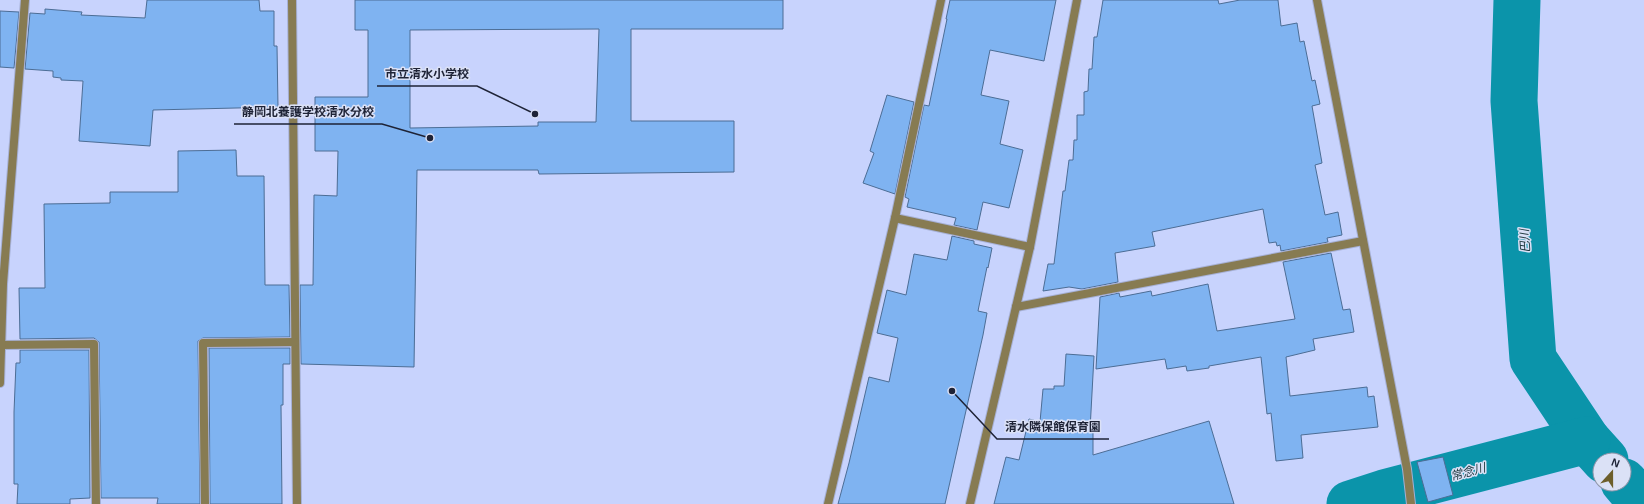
<svg xmlns="http://www.w3.org/2000/svg" width="1644" height="504" viewBox="0 0 1644 504" font-family="Helvetica,'Noto Sans JP',sans-serif">
<style>
.lines{fill:none;stroke-linecap:round;stroke-linejoin:round}
.river{stroke:#0b94aa;stroke-width:47}
.building{fill:#7fb3f1;stroke:#4c6d95;fill-rule:evenodd}
.minor-casing{stroke:#a6b0d5;stroke-width:10}
.tertiary-casing{stroke:#a6b0d5;stroke-width:10}
.minor{stroke:#877b52;stroke-width:8}
.tertiary{stroke:#877b52;stroke-width:8}
.labels{text-anchor:middle;dominant-baseline:central;stroke-width:3;stroke-linejoin:round;paint-order:stroke}
.water-label{font-size:12px;font-style:italic;fill:#223b41;stroke:#dbe1f6}
.leader{fill:none;stroke:#1e2336;stroke-width:1.5}
.callout-dot{fill:#1e2336;stroke:#dbe1f6;stroke-width:1.5}
.callout-label{font-size:12px;text-anchor:middle;font-weight:bold;fill:#1e2336;stroke:#dbe1f6;stroke-width:3;stroke-linejoin:round;paint-order:stroke}
</style>
<rect width="100%" height="100%" fill="#c8d3fd"/>
<g class="lines">
<g class="river">
<path d="M 1517,0 L 1514,101 L 1533,359 L 1587,440 L 1605,460"/>
<path d="M 1624,482 L 1643,504"/>
<path d="M 1350,504 L 1384,493 L 1587,440"/>
</g>
</g>
<g class="building">
<path d="M 147,0 L 259,0 L 260,11 L 274,11 L 274,46 L 277,46 L 278,107 L 153,110 L 150,146 L 79,141 L 83,81 L 61,80 L 61,78 L 53,77 L 53,71 L 25,69 L 30,13 L 45,14 L 45,9 L 82,12 L 81,15 L 145,18 Z"/>
<path d="M 355,0 L 783,0 L 783,29 L 631,29 L 631,121 L 734,121 L 734,172 L 539,174 L 538,170 L 417,170 L 414,367 L 301,364 L 300,285 L 313,285 L 314,195 L 337,196 L 338,151 L 315,151 L 315,97 L 368,97 L 368,30 L 355,30 ZM 599,29 L 596,122 L 538,122 L 538,126 L 410,128 L 410,30 Z"/>
<path d="M 950,0 L 1056,0 L 1044,61 L 990,50 L 981,95 L 1009,101 L 1000,144 L 1023,150 L 1009,208 L 983,202 L 977,230 L 954,225 L 956,218 L 907,207 L 909,199 L 905,197 L 924,105 L 929,106 L 947,19 L 946,19 Z"/>
<path d="M 1103,0 L 1218,0 L 1219,4 L 1240,0 L 1278,0 L 1281,26 L 1297,23 L 1300,42 L 1304,41 L 1312,81 L 1315,80 L 1320,104 L 1312,106 L 1322,163 L 1315,165 L 1325,215 L 1338,212 L 1342,235 L 1327,238 L 1328,242 L 1281,251 L 1280,245 L 1277,246 L 1276,242 L 1269,243 L 1263,209 L 1152,232 L 1155,246 L 1115,253 L 1118,282 L 1082,289 L 1069,287 L 1043,291 L 1048,264 L 1054,264 L 1063,191 L 1065,191 L 1069,160 L 1073,160 L 1074,140 L 1077,140 L 1077,115 L 1084,115 L 1084,92 L 1088,91 L 1089,69 L 1092,69 L 1094,37 L 1097,37 Z"/>
<path d="M 0,11 L 19,12 L 14,68 L 0,67 Z"/>
<path d="M 887,95 L 914,102 L 895,194 L 863,183 L 874,153 L 870,151 Z"/>
<path d="M 236,150 L 237,176 L 264,176 L 265,285 L 289,285 L 290,337 L 203,338 L 198,341 L 200,504 L 157,504 L 158,498 L 101,498 L 99,342 L 94,338 L 20,339 L 19,288 L 45,288 L 44,204 L 110,203 L 110,192 L 178,192 L 178,151 Z"/>
<path d="M 952,236 L 974,241 L 974,244 L 992,248 L 988,268 L 987,267 L 978,311 L 987,313 L 983,335 L 945,504 L 838,504 L 849,463 L 869,377 L 889,382 L 898,338 L 877,333 L 887,290 L 906,295 L 914,254 L 947,260 Z"/>
<path d="M 1331,253 L 1343,310 L 1350,309 L 1354,332 L 1313,339 L 1315,350 L 1286,357 L 1290,396 L 1367,387 L 1368,397 L 1374,396 L 1378,427 L 1301,435 L 1303,458 L 1276,461 L 1271,413 L 1267,414 L 1261,357 L 1209,366 L 1209,368 L 1187,371 L 1186,366 L 1167,369 L 1165,359 L 1096,369 L 1100,297 L 1119,293 L 1120,297 L 1151,291 L 1152,296 L 1208,284 L 1217,331 L 1295,319 L 1283,262 Z"/>
<path d="M 209,348 L 290,348 L 290,364 L 283,364 L 283,405 L 281,405 L 282,504 L 210,504 Z"/>
<path d="M 20,350 L 89,350 L 90,498 L 70,499 L 70,504 L 17,504 L 18,484 L 14,484 L 14,412 L 16,363 L 20,363 Z"/>
<path d="M 1066,354 L 1094,356 L 1090,430 L 1093,431 L 1093,455 L 1209,421 L 1234,504 L 994,504 L 1006,457 L 1019,460 L 1029,419 L 1040,422 L 1043,389 L 1054,389 L 1054,386 L 1064,386 Z"/>
<path d="M 1443,457 L 1453,495 L 1428,502 L 1417,462 Z"/>
</g>
<g class="lines">
<g class="minor-casing">
<g id="minor">
<path d="M 292,0 L 297,504"/>
<path d="M 1317,0 L 1407,469 L 1411,504"/>
<path d="M 895,218 L 1030,247"/>
<path d="M 1016,307 L 1363,241"/>
<path d="M 1,345 L 94,344 L 96,504"/>
<path d="M 0,383 L 3,284 L 25,0"/>
<path d="M 205,504 L 203,343 L 295,342"/>
<path d="M 828,504 L 895,218 L 941,0"/>
</g>
</g>
<g class="tertiary-casing">
<path id="tertiary" d="M 970,504 L 1030,247 L 1077,0"/>
</g>
<use href="#minor" class="minor"/>
<use href="#tertiary" class="tertiary"/>
</g>
<g class="labels">
<g class="water-label">
<text transform="translate(1525 241) rotate(-94)">巴川</text>
<text transform="translate(1468 472) rotate(-15)">常念川</text>
</g>
</g>
<path class="leader" d="M535 114L477 86H377M430 138L382 124H234M952 391L997 439H1109"/>
<g class="callout-dot">
<circle cx="535" cy="114" r="4"/>
<circle cx="430" cy="138" r="4"/>
<circle cx="952" cy="391" r="4"/>
</g>
<g class="callout-label">
<text x="427" y="78">市立清水小学校</text>
<text x="308" y="116">静岡北養護学校清水分校</text>
<text x="1053" y="431">清水隣保館保育園</text>
</g>
<g transform="translate(1612 472) rotate(21)"><circle r="19" fill="#dbe1f6" stroke="#8f95a9"/>
<path d="M0-3L7 15L0 10L-7 15Z" fill="#6d5e2b"/>
<text y="-6" font-size="11" font-weight="bold" text-anchor="middle" fill="#1e2336">N</text>
</g>
</svg>
